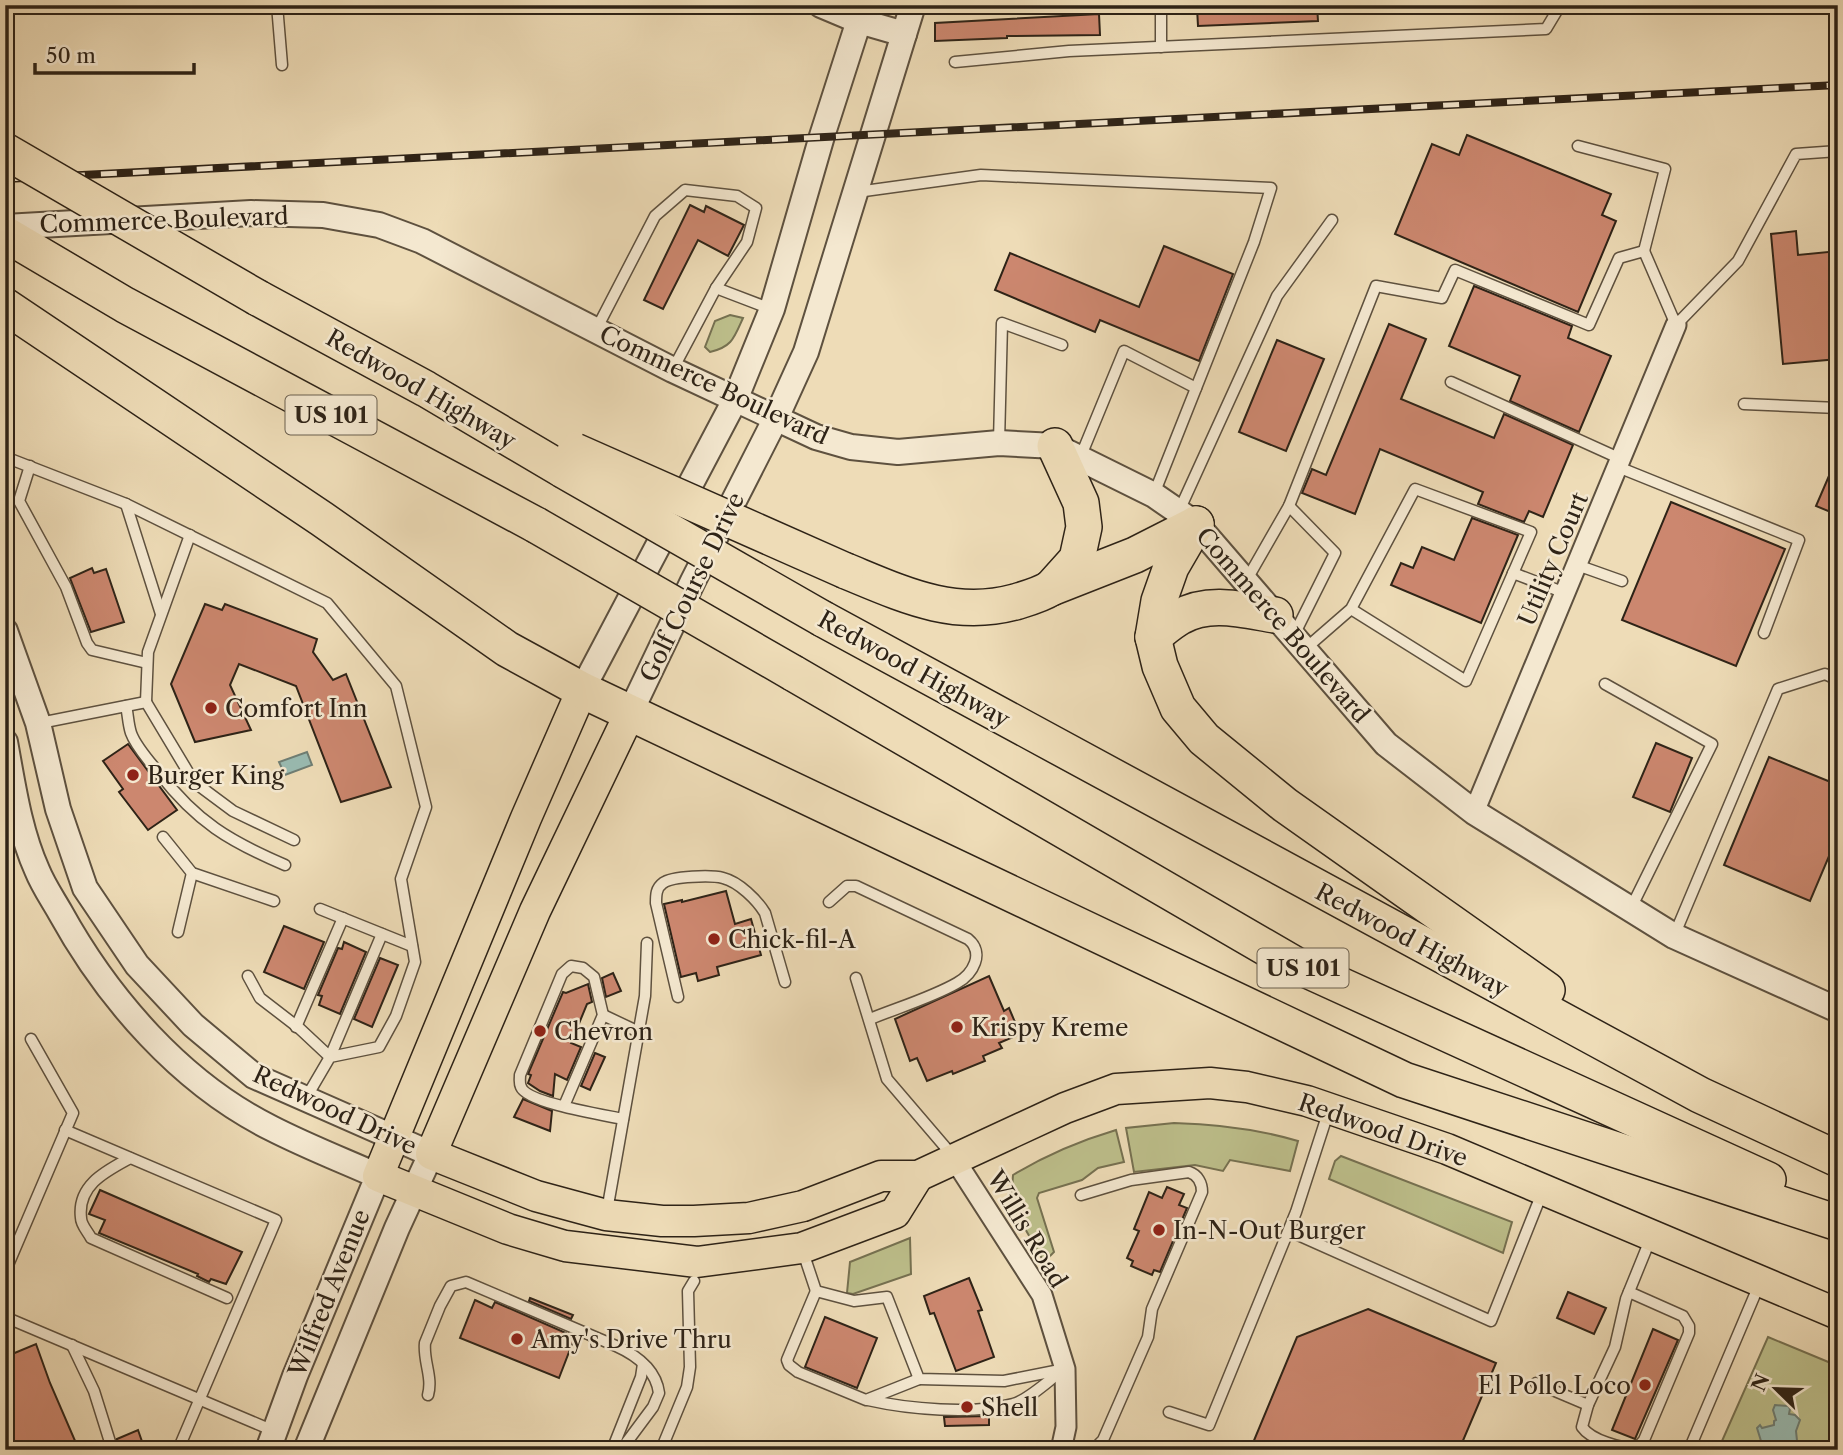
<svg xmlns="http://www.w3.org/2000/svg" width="1843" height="1455" viewBox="0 0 1843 1455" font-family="'Libre Caslon Text',serif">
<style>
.green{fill:#bdbf8b;stroke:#767151;stroke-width:2}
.water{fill:#99bbb2;stroke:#6e7e74;stroke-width:2}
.building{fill:#cc876f;stroke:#2e2317;stroke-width:2}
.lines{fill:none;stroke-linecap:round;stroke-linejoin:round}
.service-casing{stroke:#5e513f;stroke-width:13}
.minor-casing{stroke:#5e513f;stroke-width:23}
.tertiary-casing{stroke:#5e513f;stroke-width:28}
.primary-casing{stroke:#2e2317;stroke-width:33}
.motorway-casing{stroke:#2e2317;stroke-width:38}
.service{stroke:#f4e8d0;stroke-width:10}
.minor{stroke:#f4e8d0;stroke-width:19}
.tertiary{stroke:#f4e8d0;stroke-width:24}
.primary{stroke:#eedcb7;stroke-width:30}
.motorway{stroke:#eedcb7;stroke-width:35}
.rail-casing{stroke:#2e2317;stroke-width:8}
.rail{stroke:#f4e8d0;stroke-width:5;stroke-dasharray:16;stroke-linecap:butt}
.motorway-bridge-casing{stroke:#2e2317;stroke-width:38;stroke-linecap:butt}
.motorway-bridge{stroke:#eedcb7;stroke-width:35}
.poi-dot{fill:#8f2418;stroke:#f4e8d0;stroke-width:2.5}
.labels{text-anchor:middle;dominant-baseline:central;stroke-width:5;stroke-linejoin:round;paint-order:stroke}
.shield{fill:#f4e8d0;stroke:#695e4e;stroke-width:2}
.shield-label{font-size:23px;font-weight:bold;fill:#2e2317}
.street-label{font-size:24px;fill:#2e2317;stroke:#f4e8d0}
.poi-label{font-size:24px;fill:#2e2317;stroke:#f4e8d0;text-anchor:start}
</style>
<rect width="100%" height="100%" fill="#eedcb7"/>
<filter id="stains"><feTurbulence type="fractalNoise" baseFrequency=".00286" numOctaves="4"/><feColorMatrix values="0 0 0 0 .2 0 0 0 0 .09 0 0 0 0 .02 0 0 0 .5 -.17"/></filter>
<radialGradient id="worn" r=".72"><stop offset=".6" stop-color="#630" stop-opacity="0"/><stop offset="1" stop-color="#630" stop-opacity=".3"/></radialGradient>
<g class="green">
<path d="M 730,315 L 743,318 C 734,338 732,347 710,352 L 705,347 L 715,321 Z"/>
<path d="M 1174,1123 C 1217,1124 1257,1129 1298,1141 L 1290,1171 L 1230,1160 L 1223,1171 L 1195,1165 L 1134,1172 L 1126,1128 Z"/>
<path d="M 1116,1130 L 1124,1162 L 1098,1168 L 1082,1180 L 1039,1193 L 1037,1198 L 1054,1252 L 1044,1262 L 1011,1204 L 1013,1175 C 1046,1155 1079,1141 1116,1130 Z"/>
<path d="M 1341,1156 L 1512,1222 L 1503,1253 L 1329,1179 L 1335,1161 Z"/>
<path d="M 910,1238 L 911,1274 L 853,1294 L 847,1293 L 850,1262 Z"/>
<path d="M 1768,1337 L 1838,1366 L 1838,1450 L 1718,1450 Z"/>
</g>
<g class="water">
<path d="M 307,752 L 312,765 L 285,775 L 279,762 Z"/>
<path d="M 1775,1405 L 1788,1406 L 1790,1409 L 1789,1414 L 1795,1415 L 1800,1420 L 1796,1431 L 1798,1450 L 1780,1446 L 1772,1450 L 1761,1441 L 1757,1428 L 1760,1425 L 1762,1428 L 1774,1425 L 1774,1421 L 1776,1420 L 1773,1410 Z"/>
</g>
<g class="building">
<path d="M 1234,5 L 1317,5 L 1318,21 L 1198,26 L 1197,8 Z"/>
<path d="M 1099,14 L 1100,35 L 1007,36 L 1007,38 L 935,41 L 935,23 Z"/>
<path d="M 1467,135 L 1611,194 L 1602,215 L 1616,221 L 1578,312 L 1395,234 L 1432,144 L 1459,155 Z"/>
<path d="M 690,205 L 704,212 L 706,206 L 744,225 L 728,256 L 698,240 L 663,309 L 644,300 Z"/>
<path d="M 1796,231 L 1798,255 L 1838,251 L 1838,359 L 1783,364 L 1771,234 Z"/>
<path d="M 1164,246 L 1233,274 L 1199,361 L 1100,320 L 1095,332 L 995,290 L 1010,253 L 1139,307 Z"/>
<path d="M 1474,286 L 1572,326 L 1568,338 L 1611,356 L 1579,432 L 1510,401 L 1520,376 L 1449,346 Z"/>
<path d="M 1389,324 L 1426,339 L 1401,399 L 1494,438 L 1504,414 L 1573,445 L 1543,517 L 1529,511 L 1524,522 L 1478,504 L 1483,492 L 1380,449 L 1355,514 L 1302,493 L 1312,469 L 1326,475 Z"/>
<path d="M 1277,340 L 1324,359 L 1286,451 L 1239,432 Z"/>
<path d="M 1838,455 L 1838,515 L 1816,506 Z"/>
<path d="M 1671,502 L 1785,549 L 1736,666 L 1622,620 Z"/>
<path d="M 1472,518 L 1518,535 L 1481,623 L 1391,585 L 1401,563 L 1413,568 L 1422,547 L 1454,560 Z"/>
<path d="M 92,568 L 94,573 L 106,569 L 124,622 L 91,632 L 70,578 Z"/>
<path d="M 205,604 L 222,610 L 225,604 L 317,639 L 313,652 L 333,680 L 346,674 L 391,787 L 341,802 L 296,686 L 239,664 L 230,685 L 251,730 L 195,742 L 171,684 Z"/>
<path d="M 1656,743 L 1692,758 L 1670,812 L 1633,797 Z"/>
<path d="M 128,744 L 177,810 L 148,830 L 119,792 L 123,789 L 103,761 Z"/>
<path d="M 1769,757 L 1838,785 L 1838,835 L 1810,901 L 1724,865 Z"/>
<path d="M 726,891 L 735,924 L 751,919 L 761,955 L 717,967 L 719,975 L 698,981 L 696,973 L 681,977 L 664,904 L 682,900 L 682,902 Z"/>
<path d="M 284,926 L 324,942 L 304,989 L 264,972 Z"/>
<path d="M 344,942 L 366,952 L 340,1014 L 319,1005 L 322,996 L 318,995 L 338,948 L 342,949 Z"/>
<path d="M 380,958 L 398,965 L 372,1027 L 354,1019 Z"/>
<path d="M 613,973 L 621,991 L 606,997 L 602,978 Z"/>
<path d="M 989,976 L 1004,1011 L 1009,1008 L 1020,1034 L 999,1043 L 1002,1048 L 983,1056 L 985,1061 L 953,1074 L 952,1071 L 927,1081 L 917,1058 L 910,1061 L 895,1019 Z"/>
<path d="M 588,984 L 592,1002 L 587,1004 L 571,1043 L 581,1047 L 567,1080 L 555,1074 L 553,1096 L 540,1091 L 528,1083 L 531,1075 L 528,1074 L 563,992 L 566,993 Z"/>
<path d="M 595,1053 L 605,1057 L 590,1090 L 581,1086 Z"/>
<path d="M 523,1099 L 552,1111 L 550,1131 L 514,1117 Z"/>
<path d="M 1167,1187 L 1184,1194 L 1179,1205 L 1187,1208 L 1160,1272 L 1154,1270 L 1152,1275 L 1131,1266 L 1133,1261 L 1127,1258 L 1139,1231 L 1134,1229 L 1149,1192 L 1162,1198 Z"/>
<path d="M 100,1190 L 242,1252 L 226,1284 L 211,1279 L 209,1282 L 197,1276 L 198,1274 L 99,1233 L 105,1220 L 89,1214 Z"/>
<path d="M 969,1278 L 982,1310 L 978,1311 L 994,1357 L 956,1371 L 934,1313 L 930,1314 L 924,1296 Z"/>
<path d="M 1568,1292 L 1606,1308 L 1594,1334 L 1557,1318 Z"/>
<path d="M 530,1298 L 573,1315 L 571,1319 L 529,1301 Z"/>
<path d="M 475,1300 L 492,1308 L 495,1302 L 566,1333 L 565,1336 L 574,1339 L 559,1378 L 460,1338 Z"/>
<path d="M 1368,1309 L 1496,1363 L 1459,1450 L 1250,1450 L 1297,1337 Z"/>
<path d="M 825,1317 L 877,1338 L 857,1388 L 805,1367 Z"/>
<path d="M 1653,1329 L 1678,1340 L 1635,1439 L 1612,1430 Z"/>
<path d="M 36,1344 L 50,1383 L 79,1450 L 5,1450 L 5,1357 Z"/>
<path d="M 989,1416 L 989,1425 L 945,1426 L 944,1417 Z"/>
<path d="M 138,1430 L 145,1450 L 93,1450 L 103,1445 L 108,1449 L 113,1449 L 117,1444 L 117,1439 Z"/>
</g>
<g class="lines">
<g class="service-casing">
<g id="service">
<path d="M 277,5 L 282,65"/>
<path d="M 1161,47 L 1161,5"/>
<path d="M 955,62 L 1069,51 L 1546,29 L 1558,9 L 1558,5"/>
<path d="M 1578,146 L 1665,169 L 1644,251"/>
<path d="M 857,192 L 981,175 L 1271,188 L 1254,242 L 1154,494"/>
<path d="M 716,288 L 771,309"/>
<path d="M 596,330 L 655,216 L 685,190 L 737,196 L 756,208 L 747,242 L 716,288 L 673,369"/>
<path d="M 1451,382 L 1621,459"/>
<path d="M 1744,404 L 1838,408"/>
<path d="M 999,442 L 1002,323 L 1062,345"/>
<path d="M 5,457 L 126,504 L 327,603 L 396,686 L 426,807 L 401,879 L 415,962 L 396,1016 L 379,1047 L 330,1057 L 306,1098"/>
<path d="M 1080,458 L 1124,351 L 1196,388"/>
<path d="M 30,466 L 19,501 L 66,587 L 87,643 L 92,650 L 147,663"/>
<path d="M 1618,467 L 1799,540 L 1764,633"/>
<path d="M 126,504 L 161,614"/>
<path d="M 1289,506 L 1335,553 L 1294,635"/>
<path d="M 1179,511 L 1277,296 L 1332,220"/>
<path d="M 1577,565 L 1622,581"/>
<path d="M 1513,573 L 1565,593"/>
<path d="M 1246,581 L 1289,506 L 1376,286 L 1442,298 L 1455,270 L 1589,325 L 1619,258 L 1644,251 L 1676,325 L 1738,261 L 1796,154 L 1838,151"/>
<path d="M 1305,649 L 1351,609 L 1466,681 L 1531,532 L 1415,489 L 1351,609"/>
<path d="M 1605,684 L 1712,744 L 1630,910"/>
<path d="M 146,702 L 148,652 L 190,535"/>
<path d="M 126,706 C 128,714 128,724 131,733 C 136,747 150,762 159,773 C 197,822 229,841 285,865"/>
<path d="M 40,723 L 146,702 L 194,782 L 233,811 L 294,840"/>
<path d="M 163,837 L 192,873 L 274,901"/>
<path d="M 829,902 L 847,886 L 856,886 L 968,939 C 985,953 973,974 957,983 C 933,997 897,1008 870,1019"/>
<path d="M 320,909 L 412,946"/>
<path d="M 178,932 L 192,873"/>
<path d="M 1674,936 L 1778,689 L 1825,674 L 1838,680"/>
<path d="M 248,976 L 260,998 L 299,1028 L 330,1057 L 382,934"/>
<path d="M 856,978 L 887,1079 L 952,1155"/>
<path d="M 678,997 L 656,903 C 656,895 656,888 663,883 C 672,876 712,875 723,878 C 739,882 757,900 765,913 L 785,982"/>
<path d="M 603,1015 L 639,1032"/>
<path d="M 296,1027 L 343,918"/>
<path d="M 564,1106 L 603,1015 L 594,977 L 583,968 L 571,966 L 562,974 L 520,1075 C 520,1079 519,1083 521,1087 C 527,1103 604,1115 623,1119"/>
<path d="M 65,1130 L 276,1220 L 178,1450"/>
<path d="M 130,1158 C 106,1171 77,1185 81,1218 C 81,1225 88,1232 91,1238 L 227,1298"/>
<path d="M 1081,1195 L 1131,1180 L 1189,1172 C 1198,1175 1202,1183 1202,1192 L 1152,1309 L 1148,1337 L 1103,1440 L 1093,1450"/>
<path d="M 607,1211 L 645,996 L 647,943"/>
<path d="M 1289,1231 L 1491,1321 L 1542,1193"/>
<path d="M 803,1252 L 816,1291 L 854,1301 L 887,1297 L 919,1379 L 1004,1381 L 1065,1369"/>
<path d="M 5,1272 L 73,1113 L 31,1039"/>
<path d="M 816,1291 L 787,1360 L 789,1365 L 798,1372 L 866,1400 L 919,1379"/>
<path d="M 5,1317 L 274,1431"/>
<path d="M 72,1345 L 94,1391 L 110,1442"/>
<path d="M 1536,1383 L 1588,1405 L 1615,1347 L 1626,1299 L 1650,1240"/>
<path d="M 428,1395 C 433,1377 423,1361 425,1343 L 440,1306 L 451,1286 L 466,1282 L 616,1346 C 636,1355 656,1370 659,1393 L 653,1407 L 621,1450"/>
<path d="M 868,1400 C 908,1409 972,1415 1013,1404 C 1027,1401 1049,1380 1062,1371"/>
<path d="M 1588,1405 L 1582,1427 C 1591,1440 1621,1449 1637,1448 L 1644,1440 L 1689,1333 L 1689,1326 L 1683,1316 L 1629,1292"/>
<path d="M 1169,1412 L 1209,1425 L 1296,1212 L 1328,1113"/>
<path d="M 612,1450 L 641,1377 L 643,1364"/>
<path d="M 661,1450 L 687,1387 L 690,1367 L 688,1291 L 694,1281"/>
<path d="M 1689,1450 L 1759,1285"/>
</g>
</g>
<g class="minor-casing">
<g id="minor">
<path d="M 1474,812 L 1676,325"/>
<path d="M 955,1160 L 1042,1295 L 1065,1369 L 1066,1427 L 1061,1450"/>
</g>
</g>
<g class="tertiary-casing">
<g id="tertiary">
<path d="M 821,5 L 859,21 L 904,34"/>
<path d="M 5,227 L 251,213 L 323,215 L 379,225 L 422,241 L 673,370 L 816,437 L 851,447 L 898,452 L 999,443 L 1055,446 L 1154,495 L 1196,524 L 1386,744 L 1474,812 L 1674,936 L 1838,1010"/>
<path d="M 5,631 L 38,723 L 58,809 L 85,888 L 137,965 L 193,1025 L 254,1076 L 431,1154 L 397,1228 L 306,1450"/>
<path d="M 582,690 L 735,400 L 772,309 L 822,136 L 864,5"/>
<path d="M 630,713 L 693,581 L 776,418 L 806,352 L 913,5"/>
<path d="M 5,742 C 13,785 19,830 37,870 C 43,885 52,898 60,912 C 108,999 181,1083 271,1128 C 306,1146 342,1160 378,1176 L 295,1376 L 268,1450"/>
</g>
</g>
<g class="primary-casing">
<g id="primary">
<path d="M 582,690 L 526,818 L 378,1176 L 508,1229 L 565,1246 L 697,1262 L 802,1248 L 895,1213 L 918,1176"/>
<path d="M 630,713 L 535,911 L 431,1154 L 536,1196 L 606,1215 L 662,1221 L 694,1221 L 749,1218 L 803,1206 L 881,1176 L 918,1176 L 1065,1108 L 1116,1089 L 1210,1083 L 1247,1087 L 1307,1101 L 1447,1149 L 1838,1314"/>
</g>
</g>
<g class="motorway-casing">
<g id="motorway">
<path d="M 5,234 L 125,305 L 536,525"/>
<path d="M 258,298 L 426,389 L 563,470"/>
<path d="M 5,306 L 322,519 L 507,649 L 582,690 L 1404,1080 L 1838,1223"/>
<path d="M 1196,524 L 1171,567 L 1159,601 L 1153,637 L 1160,666 L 1178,708 L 1204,739 L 1285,805 L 1547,990"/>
<path d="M 846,571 C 902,594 953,619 1015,602 C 1028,598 1040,595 1051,588 L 1135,555 L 1196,524"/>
<path d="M 1051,588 L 1077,559 L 1084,527 L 1081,503 L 1055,446"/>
<path d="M 823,619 L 1700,1095 L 1838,1159"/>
<path d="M 1153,637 C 1162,630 1171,622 1180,617 C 1209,600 1244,610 1275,615"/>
<path d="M 793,673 L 1294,964 L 1768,1180"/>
</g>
</g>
<use href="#service" class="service"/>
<use href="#minor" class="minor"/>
<use href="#tertiary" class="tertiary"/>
<use href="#primary" class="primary"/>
<use href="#motorway" class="motorway"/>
<g class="rail-casing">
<path id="rail" d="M 5,179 L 1838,85"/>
</g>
<use href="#rail" class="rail"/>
<g class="motorway-bridge-casing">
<g id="motorway-bridge">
<path d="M 5,151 L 258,298"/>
<path d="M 575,451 L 846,571"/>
<path d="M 563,470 L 823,619"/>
<path d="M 536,525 L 793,673"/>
</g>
</g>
<use href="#motorway-bridge" class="motorway-bridge"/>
</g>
<g class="poi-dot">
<circle cx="211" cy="708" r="7"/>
<circle cx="133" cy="775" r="7"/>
<circle cx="714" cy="939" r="7"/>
<circle cx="957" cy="1027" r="7"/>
<circle cx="540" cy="1031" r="7"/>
<circle cx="1159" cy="1230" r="7"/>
<circle cx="517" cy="1339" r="7"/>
<circle cx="1645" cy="1385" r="7"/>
<circle cx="967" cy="1407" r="7"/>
</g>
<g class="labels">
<g class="shield">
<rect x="285.5" y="395.5" width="91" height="39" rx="5"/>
<rect x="1257.5" y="948.5" width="91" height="39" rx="5"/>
</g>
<g class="shield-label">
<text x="331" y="415">US 101</text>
<text x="1303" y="968">US 101</text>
</g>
<g class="street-label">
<text transform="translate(164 220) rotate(-2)">Commerce Boulevard</text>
<text transform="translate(714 385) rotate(25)">Commerce Boulevard</text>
<text transform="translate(421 389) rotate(30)">Redwood Highway</text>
<text transform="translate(1553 559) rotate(-67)">Utility Court</text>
<text transform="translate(692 587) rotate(-64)">Golf Course Drive</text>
<text transform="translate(1283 625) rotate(49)">Commerce Boulevard</text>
<text transform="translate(914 669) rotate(29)">Redwood Highway</text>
<text transform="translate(1412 940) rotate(28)">Redwood Highway</text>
<text transform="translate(335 1110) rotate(25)">Redwood Drive</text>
<text transform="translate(1383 1130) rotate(19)">Redwood Drive</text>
<text transform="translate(1027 1229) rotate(59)">Willis Road</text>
<text transform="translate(329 1293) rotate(-68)">Wilfred Avenue</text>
</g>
<g class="poi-label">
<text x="225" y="708">Comfort Inn</text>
<text x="147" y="775">Burger King</text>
<text x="728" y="939">Chick-fil-A</text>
<text x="971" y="1027">Krispy Kreme</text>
<text x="554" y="1031">Chevron</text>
<text x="1173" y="1230">In-N-Out Burger</text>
<text x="531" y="1339">Amy's Drive Thru</text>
<text x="1631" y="1385" text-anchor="end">El Pollo Loco</text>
<text x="981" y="1407">Shell</text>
</g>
</g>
<rect width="1843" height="1455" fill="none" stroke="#eedcb7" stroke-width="28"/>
<rect x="7" y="7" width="1829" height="1441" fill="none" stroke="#2e2317" stroke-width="3.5"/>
<rect x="14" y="14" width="1815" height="1427" fill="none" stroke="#2e2317" stroke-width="2"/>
<g transform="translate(1776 1389) rotate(293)" stroke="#f4e8d0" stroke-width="5" paint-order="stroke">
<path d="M0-5L12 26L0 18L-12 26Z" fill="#2e2317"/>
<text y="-10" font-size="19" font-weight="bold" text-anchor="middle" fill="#2e2317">N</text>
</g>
<path d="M35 63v10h159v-10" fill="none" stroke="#2e2317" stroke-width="3.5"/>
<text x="46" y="63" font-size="21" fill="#2e2317" stroke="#f4e8d0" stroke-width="5" paint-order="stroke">50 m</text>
<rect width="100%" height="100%" filter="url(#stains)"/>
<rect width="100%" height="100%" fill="url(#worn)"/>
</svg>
